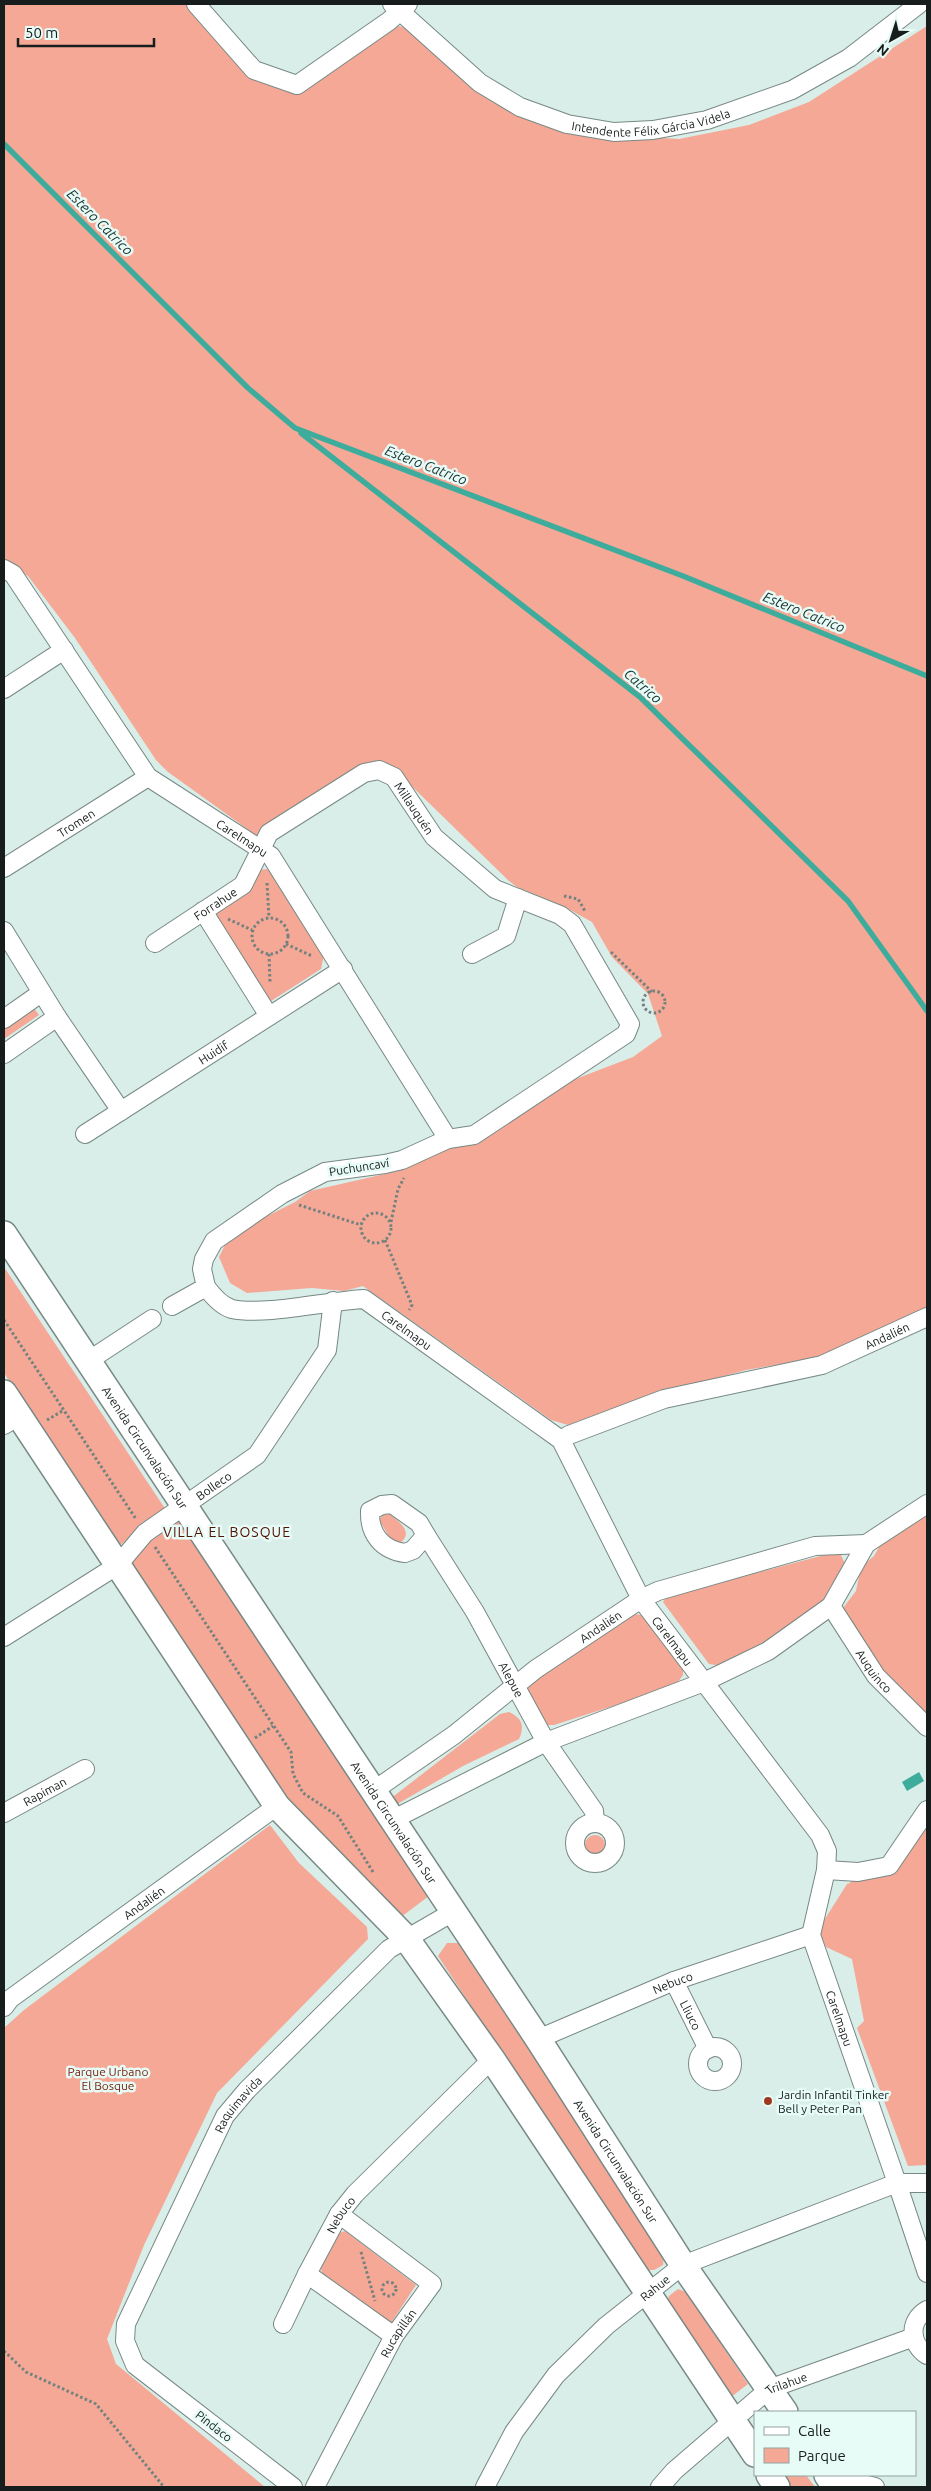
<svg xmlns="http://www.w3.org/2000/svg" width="931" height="2491" viewBox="0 0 931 2491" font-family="Ubuntu,sans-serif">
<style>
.green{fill:#f4a895}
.water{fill:#3eac9c}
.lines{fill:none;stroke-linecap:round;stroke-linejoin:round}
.stream{stroke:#3eac9c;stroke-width:5.5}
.street-casing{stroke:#778985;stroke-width:20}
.secondary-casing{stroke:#778985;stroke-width:28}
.path{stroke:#74827f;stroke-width:3;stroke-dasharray:2.5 2.5;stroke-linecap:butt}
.street{stroke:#fff;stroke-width:18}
.secondary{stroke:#fff;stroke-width:25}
.poi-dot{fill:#a03820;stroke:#e7fbf7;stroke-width:2}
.labels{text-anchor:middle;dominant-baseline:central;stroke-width:5;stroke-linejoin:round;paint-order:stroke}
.street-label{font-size:12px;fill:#161d1c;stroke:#e7fbf7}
.park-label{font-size:12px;fill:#741d07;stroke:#e7fbf7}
.poi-label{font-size:12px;fill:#161d1c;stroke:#e7fbf7;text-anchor:start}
.water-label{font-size:14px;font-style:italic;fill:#172f2b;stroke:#e7fbf7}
.neighbourhood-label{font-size:14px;letter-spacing:1px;fill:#541203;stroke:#e7fbf7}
</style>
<rect width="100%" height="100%" fill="#d9ede9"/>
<g class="green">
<path d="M 4,4 L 188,4 L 280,83 L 348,59 L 399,26 L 416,31 L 461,75 L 598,134 L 679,139 L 749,125 L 809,102 L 927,26 L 927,1310 L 823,1357 L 746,1370 L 640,1399 L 568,1425 L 551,1420 L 363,1286 L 344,1291 L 312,1288 L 247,1293 L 230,1283 L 219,1257 L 230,1235 L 295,1202 L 310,1191 L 398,1171 L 403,1158 L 456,1138 L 552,1088 L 633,1057 L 662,1036 L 648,994 L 612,957 L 592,922 L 563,906 L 517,887 L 509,881 L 389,764 L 354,780 L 286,820 L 271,846 L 168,772 L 156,760 L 75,638 L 28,576 L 4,561 Z"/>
<path d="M 267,869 L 276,878 L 324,954 L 321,969 L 271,1001 L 216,918 L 217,910 L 258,870 Z"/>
<path d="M 33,1007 L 39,1015 L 4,1039 L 4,1026 Z"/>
<path d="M 4,1267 L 166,1510 L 119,1546 L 4,1373 Z"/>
<path d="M 927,1497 L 927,1717 L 875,1662 L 843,1608 L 856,1591 L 861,1567 L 874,1556 L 896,1517 Z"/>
<path d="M 389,1514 C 400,1522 414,1533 400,1543 L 390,1538 L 379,1520 L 383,1515 Z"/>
<path d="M 178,1519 L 429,1896 L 397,1920 L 288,1802 L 127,1560 L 148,1537 Z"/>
<path d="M 828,1554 L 841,1555 L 846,1566 L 839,1585 L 819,1604 L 770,1639 L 723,1666 L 709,1664 L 663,1602 L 666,1597 Z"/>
<path d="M 630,1614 L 644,1615 L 683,1663 L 683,1675 L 675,1686 L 554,1725 L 547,1725 L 526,1692 L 536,1675 Z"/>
<path d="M 509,1712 C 522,1718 525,1726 519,1739 L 463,1766 L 394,1806 L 390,1799 L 500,1714 Z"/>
<path d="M 927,1815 L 927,2165 L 908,2166 L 857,2028 L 864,2021 L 852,1959 L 826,1947 L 818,1930 L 847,1884 L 850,1883 L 853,1878 L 867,1876 Z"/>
<path d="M 270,1825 L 299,1863 L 367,1927 L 368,1939 L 217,2093 L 144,2245 L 107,2339 L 116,2364 L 265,2487 L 4,2487 L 4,2028 L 24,2010 Z"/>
<circle cx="595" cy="1845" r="10"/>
<path d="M 447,1943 L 461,1943 L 664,2256 L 663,2265 L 654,2270 L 645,2270 L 438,1956 Z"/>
<path d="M 345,2231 L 416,2285 L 391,2323 L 322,2274 L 320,2262 L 336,2234 Z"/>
<path d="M 678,2289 L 686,2292 L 748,2384 L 731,2397 L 667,2303 L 669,2296 Z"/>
<path d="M 773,2475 L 806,2475 L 815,2487 L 782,2487 Z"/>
</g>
<path class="water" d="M 919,1772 L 924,1781 L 907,1791 L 902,1782 Z"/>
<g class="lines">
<g class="stream">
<path d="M 4,144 L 248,388 L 295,428 L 683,576 L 927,676"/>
<path d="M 301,433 L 640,697 L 848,901 L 927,1011"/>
</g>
<g class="street-casing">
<g id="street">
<path d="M 196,4 L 254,70 L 297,85 L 389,21 L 408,4"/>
<path id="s1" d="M 392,4 L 480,83 L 520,107 L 567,124 L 614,132 L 653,130 L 707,120 L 792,90 L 849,58 L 919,4"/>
<path id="s2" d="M 4,569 L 13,574 L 148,777 L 271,856 L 448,1139"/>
<path d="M 4,689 L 64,650"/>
<path id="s3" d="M 4,868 L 148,777"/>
<path d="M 203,911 L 269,1016"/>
<path d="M 4,931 L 57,1017 L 121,1111"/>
<path id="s4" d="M 155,943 L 243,885 L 269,833 L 364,773 L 379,770 L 394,777 L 434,837 L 495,889 L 560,915 L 572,924 L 630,1024 L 626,1034 L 474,1135 L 448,1139 L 402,1160 L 385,1164 L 325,1172 L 282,1194 L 214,1241 L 204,1259 L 202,1269 L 206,1287 L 172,1306"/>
<path d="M 472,954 L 506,936 L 518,898"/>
<path d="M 4,1019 L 41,993"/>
<path d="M 4,1054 L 57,1017"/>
<path id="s5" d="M 85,1134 L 343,969"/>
<path id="s6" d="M 206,1287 C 212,1295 221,1306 232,1309 C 264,1316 328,1301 364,1299 L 561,1440 L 641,1599 L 820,1835 L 827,1851 L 826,1870 L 811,1935 L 897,2183 L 927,2183"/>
<path d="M 88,1361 L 152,1319"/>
<path d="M 4,1425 L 19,1416"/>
<path id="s7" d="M 561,1440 L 569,1435 L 664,1399 L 822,1365 L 927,1317"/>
<path d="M 392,1504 L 419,1523 L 426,1535 L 413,1550 L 405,1553 C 382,1550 369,1534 370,1511 L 382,1505 Z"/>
<path id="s8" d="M 426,1535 L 475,1612 L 546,1742 L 594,1811 L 595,1822"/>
<path id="s9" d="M 831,1606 L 876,1676 L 927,1727"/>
<path id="s10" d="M 4,1637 L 118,1565 L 145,1533 L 257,1455 L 327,1350 L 333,1301"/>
<path id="s11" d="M 373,1791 L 454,1735 L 536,1669 L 641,1599 L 658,1591 L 815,1546 L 866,1544"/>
<path id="s12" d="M 4,1813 L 85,1769"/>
<path d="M 392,1820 L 546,1742 L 704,1682 L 768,1651 L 831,1606 L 866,1544 L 927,1504"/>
<circle cx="595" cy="1843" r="20"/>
<path d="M 826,1870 L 858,1872 L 889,1866 L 927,1810"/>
<path id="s13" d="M 674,1981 L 708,2049"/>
<path id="s14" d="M 4,2007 L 10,1999 L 277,1806"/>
<path id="s15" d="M 538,2039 L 674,1981 L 811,1935"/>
<circle cx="715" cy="2064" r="17"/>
<path d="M 927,2310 C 908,2321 910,2344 927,2355"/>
<path d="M 283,2324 L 307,2274"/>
<path id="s16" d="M 394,2336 L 307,2274 L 339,2214 L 355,2194 L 492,2059"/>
<path d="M 827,2475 L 875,2487"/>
<path id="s17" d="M 293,2487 L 135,2365 L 125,2341 L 126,2324 L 225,2116 L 247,2090 L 389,1949 L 453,1912"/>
<path id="s18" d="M 315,2487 L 394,2336 L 432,2284 L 339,2214"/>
<path id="s19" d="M 485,2487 L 514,2432 L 556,2375 L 606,2326 L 683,2265 L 897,2183 L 927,2273"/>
<path id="s20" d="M 660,2487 L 674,2471 L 769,2389 L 914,2337"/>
</g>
</g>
<g class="secondary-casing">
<g id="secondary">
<path id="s21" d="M 4,1234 L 538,2039 L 683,2265 L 785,2412"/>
<path d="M 4,1393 L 277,1806 L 406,1938 L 492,2059 L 755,2454"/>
<path d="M 769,2475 L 777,2487"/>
<path d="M 827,2475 L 835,2487"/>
</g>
</g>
<g class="path">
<path d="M 267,883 L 269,918"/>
<path d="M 564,896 L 578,899 L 585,911"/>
<circle cx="270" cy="936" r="18"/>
<path d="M 228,919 L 252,930"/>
<path d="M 286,944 L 312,956"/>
<path d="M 611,952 L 652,992"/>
<path d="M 269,954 L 270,983"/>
<circle cx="654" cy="1002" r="11"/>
<path d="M 299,1205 L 361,1225"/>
<circle cx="376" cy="1228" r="15"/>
<path d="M 391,1222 L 398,1189 L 404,1178"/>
<path d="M 385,1240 L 412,1305 L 409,1310"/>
<path d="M 4,1320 L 136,1519"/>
<path d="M 47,1420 L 64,1410"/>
<path d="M 155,1547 L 291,1752 L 293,1774 L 303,1793 L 338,1816 L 373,1872"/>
<path d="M 255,1738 L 273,1726"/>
<path d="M 361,2252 L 375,2301"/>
<circle cx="389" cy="2289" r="7"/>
<path d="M 4,2351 L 26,2372 L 96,2404 L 164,2487"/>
</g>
<use href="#street" class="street"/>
<use href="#secondary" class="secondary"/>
</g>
<circle class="poi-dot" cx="768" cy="2101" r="5"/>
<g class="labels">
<g class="street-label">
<text stroke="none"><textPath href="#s1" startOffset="300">Intendente Félix Gárcia Videla</textPath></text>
<text stroke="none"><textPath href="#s4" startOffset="345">Millauquén</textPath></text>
<text stroke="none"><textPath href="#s3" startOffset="85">Tromen</textPath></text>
<text stroke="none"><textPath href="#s2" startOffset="366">Carelmapu</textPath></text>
<text stroke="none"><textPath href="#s4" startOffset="72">Forrahue</textPath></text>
<text stroke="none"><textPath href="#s5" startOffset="152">Huidif</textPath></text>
<text transform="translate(359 1167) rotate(-9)">Puchuncaví</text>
<text stroke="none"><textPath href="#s6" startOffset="220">Carelmapu</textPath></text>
<text stroke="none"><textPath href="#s7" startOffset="344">Andalién</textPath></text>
<text stroke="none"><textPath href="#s21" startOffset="256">Avenida Circunvalación Sur</textPath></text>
<text stroke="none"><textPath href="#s10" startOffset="260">Bolleco</textPath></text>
<text stroke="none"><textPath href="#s11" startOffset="281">Andalién</textPath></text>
<text stroke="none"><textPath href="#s6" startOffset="640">Carelmapu</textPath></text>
<text stroke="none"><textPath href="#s9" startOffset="78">Auquinco</textPath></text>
<text stroke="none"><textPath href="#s8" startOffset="168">Alepue</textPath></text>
<text stroke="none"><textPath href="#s12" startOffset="46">Rapiman</textPath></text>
<text stroke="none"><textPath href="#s21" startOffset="706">Avenida Circunvalación Sur</textPath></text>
<text stroke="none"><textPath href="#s14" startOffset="175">Andalién</textPath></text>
<text stroke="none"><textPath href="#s15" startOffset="146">Nebuco</textPath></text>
<text stroke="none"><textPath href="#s13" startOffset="38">Lliuco</textPath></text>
<text stroke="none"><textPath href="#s6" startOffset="1075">Carelmapu</textPath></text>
<text stroke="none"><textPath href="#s17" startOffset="490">Raquimavida</textPath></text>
<text stroke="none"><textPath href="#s21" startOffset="1111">Avenida Circunvalación Sur</textPath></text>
<text stroke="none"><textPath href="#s16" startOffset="175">Nebuco</textPath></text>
<text stroke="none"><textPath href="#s19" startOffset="265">Rahue</textPath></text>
<text stroke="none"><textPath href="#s18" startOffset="175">Rucapillán</textPath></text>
<text stroke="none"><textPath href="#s20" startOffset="165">Trilahue</textPath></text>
<text transform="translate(214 2426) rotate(38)">Pindaco</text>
</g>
<g class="park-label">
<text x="108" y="2071">Parque Urbano<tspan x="108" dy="14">El Bosque</tspan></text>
</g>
<g class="poi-label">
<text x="778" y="2094">Jardin Infantil Tinker<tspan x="778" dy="14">Bell y Peter Pan</tspan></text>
</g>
<g class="water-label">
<text transform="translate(100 222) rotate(45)">Estero Catrico</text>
<text transform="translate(426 465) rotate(21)">Estero Catrico</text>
<text transform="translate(804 612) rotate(22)">Estero Catrico</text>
<text transform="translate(643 686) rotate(41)">Catrico</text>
</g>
<g class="neighbourhood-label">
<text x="227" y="1532">VILLA EL BOSQUE</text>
</g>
</g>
<rect width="931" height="2491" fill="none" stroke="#161d1c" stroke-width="10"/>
<rect x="754" y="2411" width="162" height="65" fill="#e7fbf7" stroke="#93a29f"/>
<rect x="764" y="2427" width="25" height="8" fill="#ffffff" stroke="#93a29f"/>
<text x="798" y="2436" font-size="15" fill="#161d1c">Calle</text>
<rect x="764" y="2448" width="25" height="15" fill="#f4a895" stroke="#93a29f"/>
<text x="798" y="2461" font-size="15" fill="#161d1c">Parque</text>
<g transform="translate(891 40) rotate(219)" stroke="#e7fbf7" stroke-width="4" paint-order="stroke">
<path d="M0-4L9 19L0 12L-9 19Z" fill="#161d1c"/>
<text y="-8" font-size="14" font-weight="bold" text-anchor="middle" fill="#161d1c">N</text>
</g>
<path d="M18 38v8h136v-8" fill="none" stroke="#161d1c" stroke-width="2.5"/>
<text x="25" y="38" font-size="15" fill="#161d1c" stroke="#e7fbf7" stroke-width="4" paint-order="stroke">50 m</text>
</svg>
